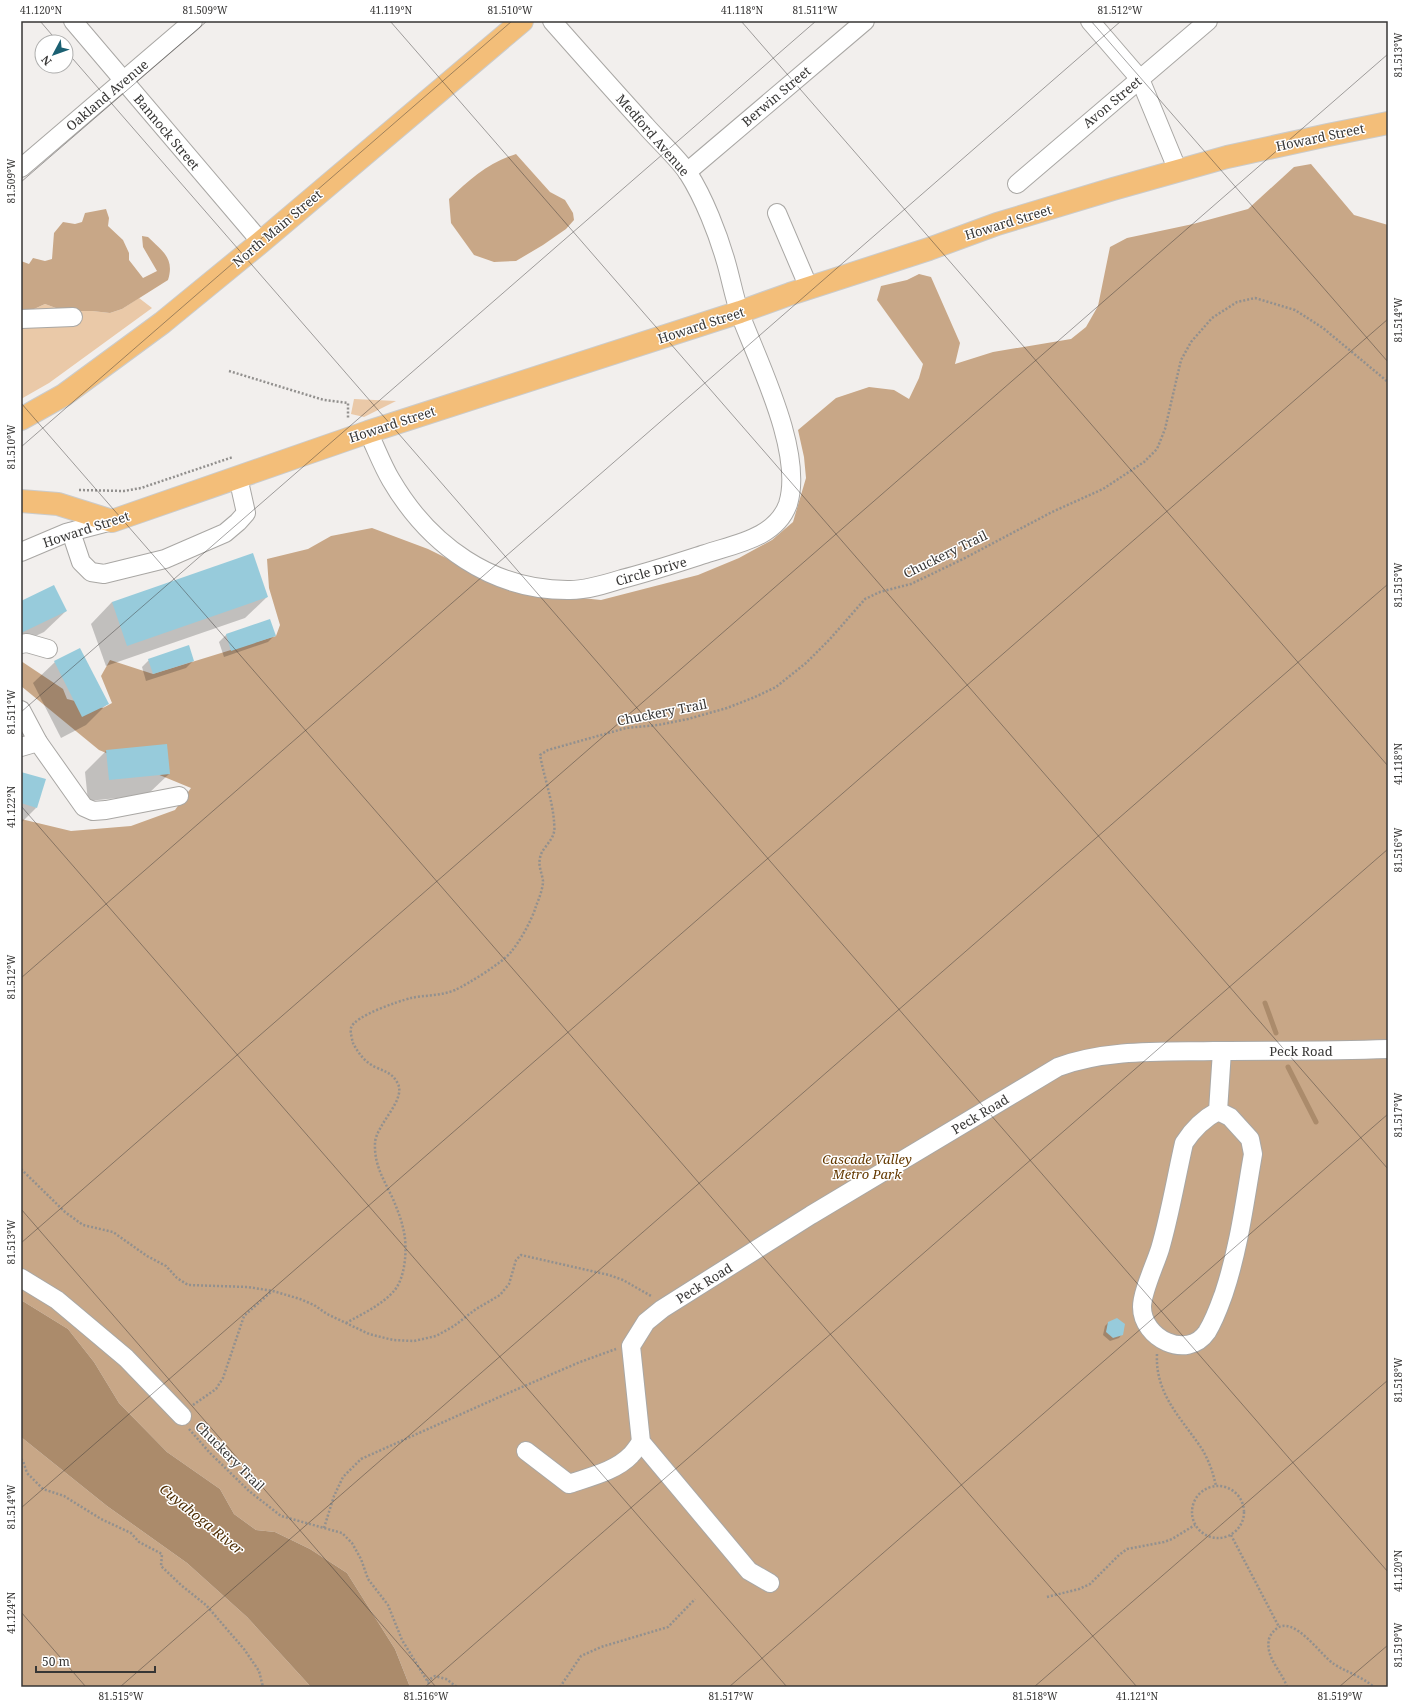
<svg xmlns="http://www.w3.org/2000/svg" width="1409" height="1708" viewBox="0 0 1409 1708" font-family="'Noto Serif',serif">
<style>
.green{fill:#eac9a8}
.forest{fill:#c8a787}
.water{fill:#ab8b6b}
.shadow{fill:#0003}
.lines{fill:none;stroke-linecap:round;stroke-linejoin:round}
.stream{stroke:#ab8b6b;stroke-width:5}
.building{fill:#97cbdb}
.minor-casing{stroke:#a9a7a4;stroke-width:20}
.major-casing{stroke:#cbcbca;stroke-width:24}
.path{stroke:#92908e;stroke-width:2.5;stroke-dasharray:2 2;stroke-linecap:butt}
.minor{stroke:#fff;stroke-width:18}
.major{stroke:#f3be79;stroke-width:22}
.ticks{fill:none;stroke:#373635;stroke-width:1;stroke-opacity:0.45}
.labels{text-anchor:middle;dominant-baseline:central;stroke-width:3;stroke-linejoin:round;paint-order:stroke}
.street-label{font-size:13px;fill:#373635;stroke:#fff}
.park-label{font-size:13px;font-style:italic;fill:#643900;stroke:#fff}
.water-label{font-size:14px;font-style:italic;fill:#4e2d03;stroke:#fff}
.neatline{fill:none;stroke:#373635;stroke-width:1.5}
.ticks-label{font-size:10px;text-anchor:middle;fill:#373635}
</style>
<rect width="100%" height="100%" fill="#f2efed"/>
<g class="green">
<path d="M 139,298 L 152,308 L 49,383 L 21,399 L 21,315 L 45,304 L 64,311 L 92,311 L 110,313 L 122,309 Z"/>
<path d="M 354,399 L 396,401 L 364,417 L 351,414 Z"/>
</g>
<g class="forest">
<path d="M 516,154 L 550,192 L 565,200 L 573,213 L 574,220 L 566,229 L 543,245 L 516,261 L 494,262 L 474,255 L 451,223 L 449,199 C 470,179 488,163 516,154 Z"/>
<path d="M 1311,164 L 1354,215 L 1388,225 L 1388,1687 L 410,1687 L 395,1649 L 347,1573 L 310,1549 L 275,1532 L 256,1530 L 234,1514 L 220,1489 L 167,1452 L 119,1403 L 94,1362 L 68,1329 L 21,1300 L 21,819 L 71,831 L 131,826 L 175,810 L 191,788 L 99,750 L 21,686 L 21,661 L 63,689 L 67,699 L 103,708 L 112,703 L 101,676 L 110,660 L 153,674 L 276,636 L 280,625 L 269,588 L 267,559 L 308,549 L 331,536 L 372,528 L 428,549 L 513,591 L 601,600 L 698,575 L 739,558 L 772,540 L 793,522 L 806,478 L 804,457 L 798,430 L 836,398 L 869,387 L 894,390 L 909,399 L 919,378 L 923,364 L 877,300 L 881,286 L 907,280 L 919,274 L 931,277 L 960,343 L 955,364 L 993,352 L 1071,339 L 1086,327 L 1098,306 L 1110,247 L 1127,238 L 1193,224 L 1248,209 L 1294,167 Z"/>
<path d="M 106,209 L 109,218 L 108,226 L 123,240 L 129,253 L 129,260 L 143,278 L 157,271 L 143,247 L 142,236 L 148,237 C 162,251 175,258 168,280 L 122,309 L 110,313 L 92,311 L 64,311 L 45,304 L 21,315 L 21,261 L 29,264 L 33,258 L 45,261 L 52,259 L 54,233 L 63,222 L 75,224 L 82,222 L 85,213 Z"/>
<path d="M 21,1437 L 107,1506 L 187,1563 L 247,1617 L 311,1687 L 21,1687 Z"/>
</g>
<path class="water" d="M 21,1300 L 68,1329 L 94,1362 L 119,1403 L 167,1452 L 220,1489 L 234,1514 L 256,1530 L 275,1532 L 310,1549 L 347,1573 L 395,1649 L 410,1687 L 311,1687 L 247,1617 L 187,1563 L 107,1506 L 21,1437 Z"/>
<g class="shadow">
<path d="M 267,597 L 245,618 L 106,666 L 91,624 L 112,602 Z"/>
<path d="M 21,602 L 66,611 L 44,632 L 21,643 Z"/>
<path d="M 270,621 L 275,635 L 268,642 L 224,657 L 219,642 L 226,635 Z"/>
<path d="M 149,660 L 193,661 L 186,668 L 146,681 L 142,667 Z"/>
<path d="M 55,662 L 107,704 L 86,725 L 61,738 L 33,683 Z"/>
<path d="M 106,751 L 169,774 L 147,795 L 88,801 L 85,772 Z"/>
<path d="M 21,773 L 36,808 L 21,823 Z"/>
<path d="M 1109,1322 L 1122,1334 L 1119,1338 L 1110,1341 L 1103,1335 L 1105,1326 Z"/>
</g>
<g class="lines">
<g class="stream">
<path d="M 1265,1003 L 1276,1033"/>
<path d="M 1288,1067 L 1316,1122"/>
</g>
</g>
<g class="building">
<path d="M 253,553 L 268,597 L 127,646 L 112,602 Z"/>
<path d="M 54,585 L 67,611 L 21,633 L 21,601 Z"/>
<path d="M 270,619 L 276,636 L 231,651 L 226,634 Z"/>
<path d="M 189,645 L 194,661 L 153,674 L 148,659 Z"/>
<path d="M 80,648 L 109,704 L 82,717 L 54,661 Z"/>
<path d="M 167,744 L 170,774 L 109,780 L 106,750 Z"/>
<path d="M 21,772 L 46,779 L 37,808 L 21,803 Z"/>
<path d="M 1117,1318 L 1125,1324 L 1123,1335 L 1113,1338 L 1106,1332 L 1108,1322 Z"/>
</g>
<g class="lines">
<g class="minor-casing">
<g id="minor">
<path d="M 73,21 L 261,242"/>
<path d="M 1090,21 L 1140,79 L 1178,171"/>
<path d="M 21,168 L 193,21"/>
<path d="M 687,172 L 865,21"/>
<path d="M 1017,184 L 1208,21"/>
<path d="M 777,213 L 809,288"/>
<path d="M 21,319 L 73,317"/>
<path d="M 368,432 C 376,448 382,465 391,480 C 429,545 492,591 570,590 C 587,590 606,584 622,579 C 650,572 677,563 705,554 C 735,544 776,538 788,504 C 804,452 758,362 740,314 C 734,297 731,279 726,262 C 718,234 704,198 688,173 C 678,158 658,140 645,125 C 614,91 583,56 552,21"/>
<path d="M 71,532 L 81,562 L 91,572 L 104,574 L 165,559 L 225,533 L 238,522 L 246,513 L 238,477"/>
<path d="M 21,552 L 66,533 L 112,521"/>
<path d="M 21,644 L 27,643 L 48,649"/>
<path d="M 21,710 L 38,742 L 84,807 L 93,811 L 106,810 L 179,796"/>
<path d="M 21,747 L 38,742"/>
<path d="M 1218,1111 L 1230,1117 L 1250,1139 L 1253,1154 C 1245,1200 1239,1248 1224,1293 C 1219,1307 1215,1319 1207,1332 C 1187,1361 1142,1338 1142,1307 C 1142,1292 1155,1265 1160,1249 C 1170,1215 1176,1178 1184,1143 C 1193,1129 1203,1119 1218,1111 L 1222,1051"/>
<path d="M 21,1278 L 57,1300 L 126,1358 L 182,1416"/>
<path d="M 526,1451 L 569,1484 C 589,1477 616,1471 631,1455 C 635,1451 638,1446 641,1442"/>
<path d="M 770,1583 L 749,1571 L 641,1442 L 631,1346 L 646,1322 L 662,1309 L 811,1215 L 1058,1067 C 1107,1049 1162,1052 1214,1051 C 1272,1051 1330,1051 1388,1049"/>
</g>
</g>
<g class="major-casing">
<g id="major">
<path d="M 21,419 L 64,395 L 162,323 L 261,242 L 522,21"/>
<path d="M 21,501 L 58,504 L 112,521 L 368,432 L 740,312 L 790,294 L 929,249 L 997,224 L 1113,189 L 1227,157 L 1328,135 L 1388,123"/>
</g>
</g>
<g class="path">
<path d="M 229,371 L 324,400 L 348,403 L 348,419"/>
<path d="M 79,490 L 124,491 L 141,488 L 233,457"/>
<path d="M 21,1169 L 65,1212 L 83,1225 L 113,1232 L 147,1256 L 166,1266 L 177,1278 L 188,1285 L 248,1287 L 273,1291 L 300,1299 L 314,1305 L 327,1314 L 369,1334 L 393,1340 L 414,1341 L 436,1336 L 454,1326 L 476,1309 L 500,1295 L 509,1284 L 516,1260 L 521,1255 L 609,1275 L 623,1280 L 651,1296"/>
<path d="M 346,1323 C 362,1314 380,1306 393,1292 C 406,1279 408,1245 403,1228 C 401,1218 397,1209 393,1199 C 384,1180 374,1165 375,1143 C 376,1124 408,1099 397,1082 C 392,1073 384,1071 375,1067 C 365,1062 358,1053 353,1043 C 352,1039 350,1032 351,1028 C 354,1016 399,1001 411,998 C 425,995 441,996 455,990 C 468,984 502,963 511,952 C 520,941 532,920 536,906 C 539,899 543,888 543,881 C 542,873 538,866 540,858 C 541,849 552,842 554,832 C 555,829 554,824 554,821 C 552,798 544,777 540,755 L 548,750 L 626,728 L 658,725 L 688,719 L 727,708 L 755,697 L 776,687 L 806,663 L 830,639 L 865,599 L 880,592 L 911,584 L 963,559 L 1052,512 L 1103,489 L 1144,462 L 1157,449 L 1165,429 L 1181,360 L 1191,342 L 1212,318 L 1237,302 L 1255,298 L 1295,310 L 1323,328 L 1388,382"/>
<path d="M 1157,1354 C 1155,1393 1180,1417 1200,1446 C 1208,1458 1213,1472 1216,1486"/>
<path d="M 193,1405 L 216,1389 L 223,1378 L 244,1316 L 272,1291"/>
<path d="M 189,1429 L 210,1453 L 249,1491 L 281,1516 L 342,1533 L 352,1543 L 361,1559 L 368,1579 L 388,1605 L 402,1640 L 431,1687"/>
<path d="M 21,1459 L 23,1461 L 27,1473 L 43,1489 L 64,1496 L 101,1519 L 131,1533 L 139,1542 L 162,1554 L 161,1566 L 181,1585 L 206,1605 L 244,1649 L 259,1671 L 263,1687"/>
<circle cx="1218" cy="1512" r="26"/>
<path d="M 324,1528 L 334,1496 L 343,1477 L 361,1459 L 506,1394 L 580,1362 L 616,1349"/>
<path d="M 1231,1535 L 1279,1627"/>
<path d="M 1047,1597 L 1079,1589 L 1090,1584 L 1119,1555 L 1127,1549 L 1164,1542 L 1172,1539 L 1195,1525"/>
<path d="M 427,1681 L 435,1676 L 446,1679 L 457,1687"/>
<path d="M 560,1687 L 581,1656 L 601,1647 L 668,1627 L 695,1599"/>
<path d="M 1287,1687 C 1282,1671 1265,1658 1269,1639 C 1270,1635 1273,1632 1276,1629 C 1294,1614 1321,1656 1334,1664 C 1348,1673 1361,1676 1374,1687"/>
</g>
<use href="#minor" class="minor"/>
<use href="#major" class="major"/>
</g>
<path class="ticks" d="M 40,21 L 58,42M 390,21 L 1388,1169M 741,21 L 1388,766M 1091,21 L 1388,362M 66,51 L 1388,1572M 21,182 L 207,21M 21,403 L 1137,1687M 21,447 L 512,21M 21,712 L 816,21M 21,806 L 787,1687M 21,978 L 1121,21M 21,1209 L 436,1687M 21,1243 L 1388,54M 21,1508 L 1388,319M 21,1612 L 86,1687M 120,1687 L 1388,584M 425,1687 L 1388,849M 729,1687 L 1388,1114M 1034,1687 L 1388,1380M 1339,1687 L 1388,1645"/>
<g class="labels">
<g class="street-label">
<text transform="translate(107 95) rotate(-40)">Oakland Avenue</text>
<text transform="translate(776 96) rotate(-40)">Berwin Street</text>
<text transform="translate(1112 102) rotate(-40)">Avon Street</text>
<text transform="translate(167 132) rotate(50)">Bannock Street</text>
<text transform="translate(653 135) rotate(49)">Medford Avenue</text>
<text transform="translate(1320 137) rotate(-12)">Howard Street</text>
<text transform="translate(1008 222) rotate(-17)">Howard Street</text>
<text transform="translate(277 228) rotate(-40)">North Main Street</text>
<text transform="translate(701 325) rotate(-18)">Howard Street</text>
<text transform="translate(392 424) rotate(-18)">Howard Street</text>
<text transform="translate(86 529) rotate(-18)">Howard Street</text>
<text transform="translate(945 554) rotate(-26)">Chuckery Trail</text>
<text transform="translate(651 571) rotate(-16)">Circle Drive</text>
<text transform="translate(662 712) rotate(-11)">Chuckery Trail</text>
<text x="1301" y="1051">Peck Road</text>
<text transform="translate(980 1114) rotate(-31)">Peck Road</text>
<text transform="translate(704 1283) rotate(-32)">Peck Road</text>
<text transform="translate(230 1456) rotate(45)">Chuckery Trail</text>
</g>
<g class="park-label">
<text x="867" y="1159">Cascade Valley<tspan x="867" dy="15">Metro Park</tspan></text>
</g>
<g class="water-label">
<text transform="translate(202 1519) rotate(39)">Cuyahoga River</text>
</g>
</g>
<rect width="1409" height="1708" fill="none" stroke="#ffffff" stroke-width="44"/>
<g transform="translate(54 54) rotate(229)"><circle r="19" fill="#ffffff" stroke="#afafae"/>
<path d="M0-3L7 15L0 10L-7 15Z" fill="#1b6072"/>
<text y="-6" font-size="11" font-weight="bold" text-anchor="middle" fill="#373635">N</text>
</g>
<path d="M36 1666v6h119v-6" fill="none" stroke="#373635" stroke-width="2"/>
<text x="42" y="1666" font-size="12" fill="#373635" stroke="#ffffff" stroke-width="3" paint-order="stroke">50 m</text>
<rect x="22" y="22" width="1365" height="1664" class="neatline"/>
<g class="ticks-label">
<text x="41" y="14">41.120°N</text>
<text x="205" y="14">81.509°W</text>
<text x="391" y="14">41.119°N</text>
<text x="510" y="14">81.510°W</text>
<text x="742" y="14">41.118°N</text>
<text x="815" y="14">81.511°W</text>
<text x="1120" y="14">81.512°W</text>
<text transform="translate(1398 55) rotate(-90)" y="4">81.513°W</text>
<text transform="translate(11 181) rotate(-90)" y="4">81.509°W</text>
<text transform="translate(1398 320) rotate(-90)" y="4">81.514°W</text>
<text transform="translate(11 447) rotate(-90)" y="4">81.510°W</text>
<text transform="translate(1398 585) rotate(-90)" y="4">81.515°W</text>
<text transform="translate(11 712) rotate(-90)" y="4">81.511°W</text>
<text transform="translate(1398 764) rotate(-90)" y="4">41.118°N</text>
<text transform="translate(11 807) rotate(-90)" y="4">41.122°N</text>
<text transform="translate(1398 850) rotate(-90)" y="4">81.516°W</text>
<text transform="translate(11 977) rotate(-90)" y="4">81.512°W</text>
<text transform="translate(1398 1115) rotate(-90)" y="4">81.517°W</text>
<text transform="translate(11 1242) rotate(-90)" y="4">81.513°W</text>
<text transform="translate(1398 1380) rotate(-90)" y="4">81.518°W</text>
<text transform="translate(11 1507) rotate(-90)" y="4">81.514°W</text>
<text transform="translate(1398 1571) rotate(-90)" y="4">41.120°N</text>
<text transform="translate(11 1613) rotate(-90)" y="4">41.124°N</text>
<text transform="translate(1398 1645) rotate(-90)" y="4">81.519°W</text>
<text x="121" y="1700">81.515°W</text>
<text x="426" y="1700">81.516°W</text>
<text x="731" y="1700">81.517°W</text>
<text x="1035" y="1700">81.518°W</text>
<text x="1137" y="1700">41.121°N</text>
<text x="1340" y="1700">81.519°W</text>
</g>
</svg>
